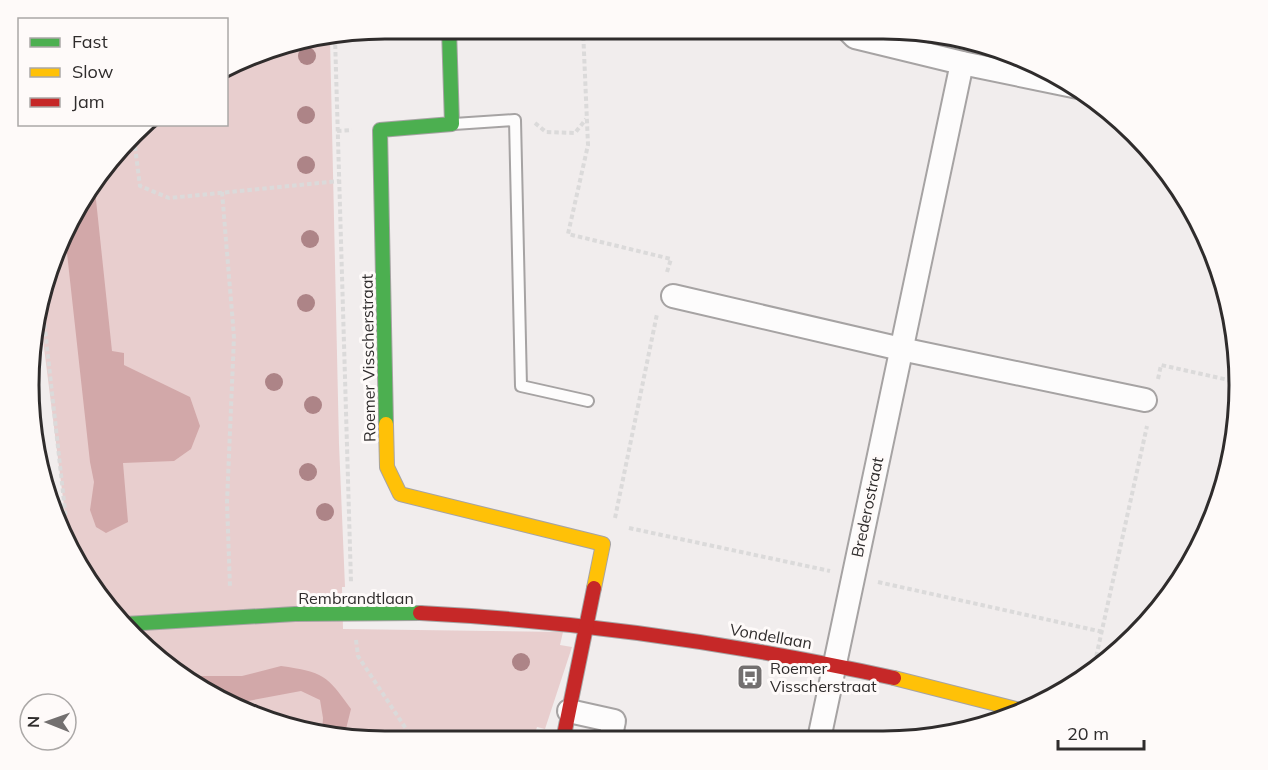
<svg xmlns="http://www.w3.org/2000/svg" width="1268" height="770" viewBox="0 0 1268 770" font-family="Mulish,sans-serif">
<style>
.green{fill:#e8cece}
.water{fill:#d2a8a9}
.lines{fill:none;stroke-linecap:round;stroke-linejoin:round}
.lane-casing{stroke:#a6a3a3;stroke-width:14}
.street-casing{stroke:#a6a3a3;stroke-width:26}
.fast-casing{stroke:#a6a3a3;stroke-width:16}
.slow-casing{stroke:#a6a3a3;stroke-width:16}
.jam-casing{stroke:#a6a3a3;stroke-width:16}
.path{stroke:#dbdada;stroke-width:4;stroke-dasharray:4.5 3;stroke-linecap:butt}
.lane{stroke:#fdfcfc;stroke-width:10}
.street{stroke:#fdfcfc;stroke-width:22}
.fast{stroke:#4caf50;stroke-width:14}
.slow{stroke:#ffc107;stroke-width:14}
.jam{stroke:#c62828;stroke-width:14}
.tree{fill:#ad8487}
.labels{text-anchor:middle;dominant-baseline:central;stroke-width:6;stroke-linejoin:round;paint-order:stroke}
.street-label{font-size:16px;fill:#2f2c2c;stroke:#fefaf9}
.poi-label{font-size:16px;fill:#2f2c2c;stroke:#fefaf9;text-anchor:start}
.rim{fill:none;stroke:#2f2c2c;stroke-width:3}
</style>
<rect width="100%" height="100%" fill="#f1eded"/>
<path class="green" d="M 330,38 L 339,444 L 345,587 L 342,587 L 343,629 L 563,632 L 560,645 L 572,647 L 545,729 L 537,727 L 533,740 L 451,731 L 448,740 L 361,741 L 270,722 L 187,681 L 102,602 L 60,524 L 66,522 L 40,316 L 47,271 L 89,187 L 147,125 L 226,124 L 227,71 L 271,47 Z"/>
<g class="water">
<path d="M 94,181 L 112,351 L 124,353 L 124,365 L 190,397 L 200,426 L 191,449 L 174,461 L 123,463 L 128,522 L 106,533 L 96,527 L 90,510 L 94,482 L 90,462 L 65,235 L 89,187 Z"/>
<path d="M 281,666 C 323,672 327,675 351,709 L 344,737 L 322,733 L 323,718 L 320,700 L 301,691 L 232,704 L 187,681 L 176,671 L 199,676 L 242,676 Z"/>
</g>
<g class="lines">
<g class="lane-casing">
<path id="lane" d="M 454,124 L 515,120 L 521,386 L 588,401"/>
</g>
<g class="street-casing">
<g id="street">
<path d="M 847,29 L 855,37 L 962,63 L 1078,87"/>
<path d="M 673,296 L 901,349 L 1145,400"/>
<path d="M 569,711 L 614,721 L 610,740"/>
<path d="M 819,739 L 962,63"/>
</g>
</g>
<g class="fast-casing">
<g id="fast">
<path d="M 386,424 L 380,130 L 452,124 L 449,29"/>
<path d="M 125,624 L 295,614 L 420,613"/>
</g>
</g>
<g class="slow-casing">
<g id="slow">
<path d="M 386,424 L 387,467 L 400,494 L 603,544 L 594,588"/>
<path d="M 894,678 L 1016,709"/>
</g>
</g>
<g class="jam-casing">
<g id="jam">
<path d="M 420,613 C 580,621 737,644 894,678"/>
<path d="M 563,740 L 594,588"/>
</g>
</g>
<g class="path">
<path d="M 583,29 L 588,145 L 568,234 L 671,259 L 667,272"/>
<path d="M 335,37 L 351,582"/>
<path d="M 535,123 L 546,132 L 575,133 L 586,119"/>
<path d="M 337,131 L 352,130"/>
<path d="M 134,139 L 140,186 L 169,198 L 339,181"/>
<path d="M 222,192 L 234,337 L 227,502 L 230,587"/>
<path d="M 42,302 L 68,538"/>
<path d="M 1158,379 L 1161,365 L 1233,381"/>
<path d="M 48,501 L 64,499"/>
<path d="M 615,518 L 657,314"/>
<path d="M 629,528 L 830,571"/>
<path d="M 878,582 L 1103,632"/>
<path d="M 356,640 L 358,656 L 414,741"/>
<path d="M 1093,671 L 1147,426"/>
</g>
<use href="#lane" class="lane"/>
<use href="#street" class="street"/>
<use href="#fast" class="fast"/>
<use href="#slow" class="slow"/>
<use href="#jam" class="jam"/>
</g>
<g class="tree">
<circle cx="307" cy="56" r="9"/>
<circle cx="306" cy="115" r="9"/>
<circle cx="306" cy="165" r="9"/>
<circle cx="310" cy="239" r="9"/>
<circle cx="306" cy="303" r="9"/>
<circle cx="274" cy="382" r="9"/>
<circle cx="313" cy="405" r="9"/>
<circle cx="308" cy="472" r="9"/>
<circle cx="325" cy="512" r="9"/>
<circle cx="521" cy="662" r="9"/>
</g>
<defs>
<g id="bus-square" transform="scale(1.35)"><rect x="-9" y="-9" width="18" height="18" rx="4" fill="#737070" stroke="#fefaf9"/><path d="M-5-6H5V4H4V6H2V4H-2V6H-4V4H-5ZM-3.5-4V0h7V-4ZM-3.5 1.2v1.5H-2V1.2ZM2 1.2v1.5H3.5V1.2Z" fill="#fff"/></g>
</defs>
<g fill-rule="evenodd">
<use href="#bus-square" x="750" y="677"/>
</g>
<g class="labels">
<g class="street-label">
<text transform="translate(368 358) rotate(-91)">Roemer Visscherstraat</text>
<text transform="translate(867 507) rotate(-78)">Brederostraat</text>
<text x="356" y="598">Rembrandtlaan</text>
<text transform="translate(771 636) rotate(10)">Vondellaan</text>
</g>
<g class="poi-label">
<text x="770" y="668">Roemer<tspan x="770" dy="18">Visscherstraat</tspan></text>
</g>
</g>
<path d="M0 0H1268V770H0ZM385 39H883A346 346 0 0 1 1229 385V385A346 346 0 0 1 883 731H385A346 346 0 0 1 39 385V385A346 346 0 0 1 385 39Z" fill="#fefaf9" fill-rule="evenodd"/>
<path class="rim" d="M385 39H883A346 346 0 0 1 1229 385V385A346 346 0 0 1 883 731H385A346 346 0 0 1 39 385V385A346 346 0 0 1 385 39Z"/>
<rect x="18" y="18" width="210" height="108" fill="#fefaf9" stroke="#aba8a7" stroke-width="1.5"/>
<rect x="30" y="38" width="30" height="9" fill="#4caf50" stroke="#aba8a7" stroke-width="1.5"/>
<text x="72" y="48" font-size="18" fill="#2f2c2c">Fast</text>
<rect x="30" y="68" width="30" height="9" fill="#ffc107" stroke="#aba8a7" stroke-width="1.5"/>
<text x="72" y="78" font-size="18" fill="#2f2c2c">Slow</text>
<rect x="30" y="98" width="30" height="9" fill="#c62828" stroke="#aba8a7" stroke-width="1.5"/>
<text x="72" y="108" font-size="18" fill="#2f2c2c">Jam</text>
<g transform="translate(48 722) rotate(271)"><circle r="28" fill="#fefaf9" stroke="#aba8a7" stroke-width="1.5"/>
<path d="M0-4.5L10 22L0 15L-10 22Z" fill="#737070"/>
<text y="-9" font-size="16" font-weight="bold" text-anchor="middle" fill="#2f2c2c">N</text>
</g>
<path d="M1058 740v9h86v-9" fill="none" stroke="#2f2c2c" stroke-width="3"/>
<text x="1067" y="740" font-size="18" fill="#2f2c2c" stroke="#fefaf9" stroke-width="4.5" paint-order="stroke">20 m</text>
</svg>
